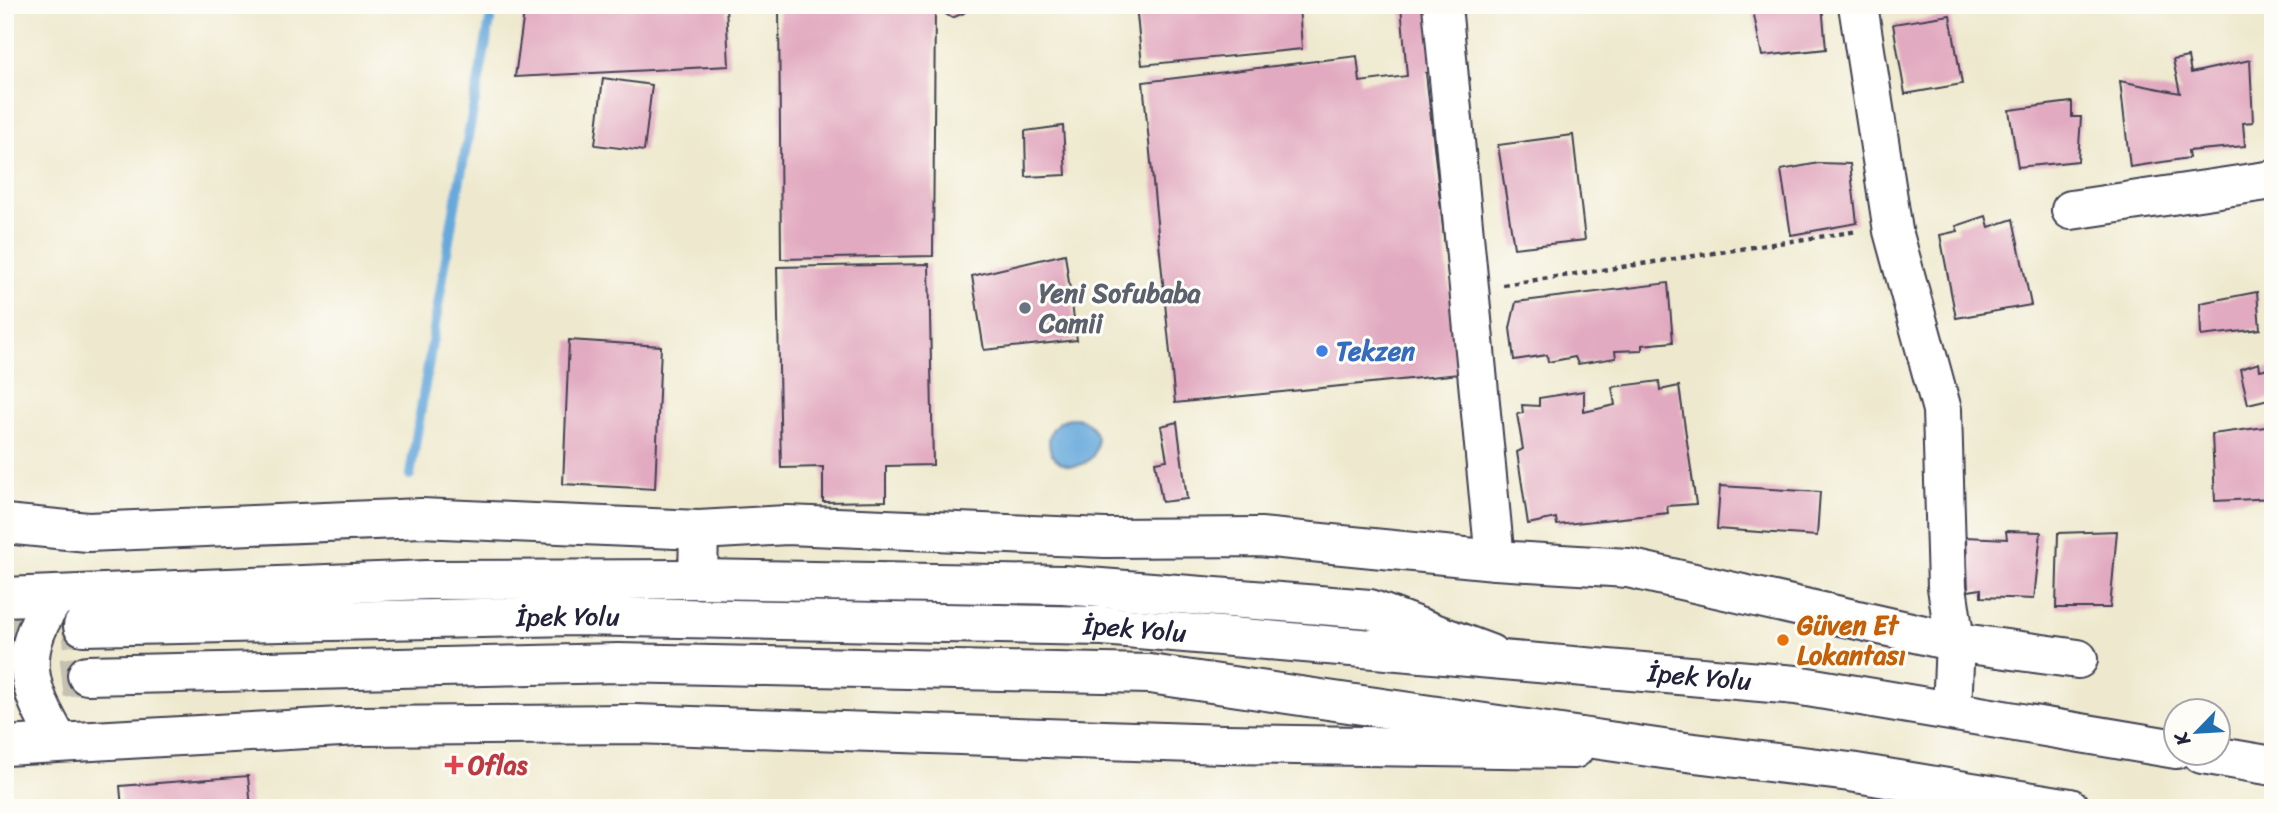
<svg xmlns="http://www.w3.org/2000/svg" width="2278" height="813" viewBox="0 0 2278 813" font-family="Sriracha,sans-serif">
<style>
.water{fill:#67a9db;stroke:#44668b;stroke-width:2}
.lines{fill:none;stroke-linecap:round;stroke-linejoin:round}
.stream{stroke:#67a9db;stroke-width:10}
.building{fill:#e2aac0}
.trunk-tunnel{stroke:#c5c1b1;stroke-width:38;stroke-dasharray:38 19;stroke-linecap:butt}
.minor-casing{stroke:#414051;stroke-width:42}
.tertiary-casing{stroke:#414051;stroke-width:42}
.trunk-casing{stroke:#414051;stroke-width:42}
.path{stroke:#414051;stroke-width:4.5;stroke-dasharray:5 5;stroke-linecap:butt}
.minor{stroke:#fff;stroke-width:38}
.tertiary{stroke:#fff;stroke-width:38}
.trunk{stroke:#fff;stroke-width:38}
.worship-dot{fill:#6b7280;stroke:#fdfcf7;stroke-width:2.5}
.shop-dot{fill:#3f7fe0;stroke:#fdfcf7;stroke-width:2.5}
.food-dot{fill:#e8710a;stroke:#fdfcf7;stroke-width:2.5}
.health-dot{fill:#e0444e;stroke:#fdfcf7;stroke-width:2.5}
.labels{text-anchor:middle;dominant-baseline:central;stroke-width:6;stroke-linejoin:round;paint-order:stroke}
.worship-label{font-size:26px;font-weight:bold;fill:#5b616d;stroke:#fdfcf7;text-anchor:start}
.shop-label{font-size:26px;font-weight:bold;fill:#366cbe;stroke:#fdfcf7;text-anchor:start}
.street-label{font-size:26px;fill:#22223b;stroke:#fdfcf7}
.food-label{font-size:26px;font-weight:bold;fill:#c56008;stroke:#fdfcf7;text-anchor:start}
.health-label{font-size:26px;font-weight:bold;fill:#be3a42;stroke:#fdfcf7;text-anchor:start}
</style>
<rect width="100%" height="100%" fill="#fdfcf7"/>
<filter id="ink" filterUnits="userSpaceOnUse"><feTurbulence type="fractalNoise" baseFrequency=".0143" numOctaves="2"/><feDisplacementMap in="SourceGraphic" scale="14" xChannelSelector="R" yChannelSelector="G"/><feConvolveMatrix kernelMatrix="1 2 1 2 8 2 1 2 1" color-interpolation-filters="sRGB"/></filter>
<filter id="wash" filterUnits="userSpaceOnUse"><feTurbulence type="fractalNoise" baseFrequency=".00686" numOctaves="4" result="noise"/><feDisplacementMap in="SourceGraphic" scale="28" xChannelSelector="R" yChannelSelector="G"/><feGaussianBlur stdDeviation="1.57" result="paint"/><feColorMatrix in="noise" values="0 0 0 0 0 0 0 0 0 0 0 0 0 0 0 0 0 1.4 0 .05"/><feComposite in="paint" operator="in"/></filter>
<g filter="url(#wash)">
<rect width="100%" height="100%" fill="#eee9ce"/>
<circle class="water" cx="1073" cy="442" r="24"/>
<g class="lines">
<path class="stream" d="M 410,475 L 453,216 L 493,5"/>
</g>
<g id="blocks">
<g class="building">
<path d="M 525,5 L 726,5 L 729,66 L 515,77 Z"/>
<path d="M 779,5 L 935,5 L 933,256 L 781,259 Z"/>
<path d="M 941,5 L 967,5 L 964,13 L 952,18 L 944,13 Z"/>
<path d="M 1136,5 L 1299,5 L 1302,49 L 1142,65 Z"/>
<path d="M 1401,5 L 1428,5 L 1437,72 L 1426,73 L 1459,374 L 1175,403 L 1143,82 L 1357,56 L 1360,82 L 1407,76 Z"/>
<path d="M 1752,5 L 1822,5 L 1826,49 L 1762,56 Z"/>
<path d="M 1950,15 L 1962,84 L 1905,94 L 1893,24 Z"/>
<path d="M 2188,57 L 2191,73 L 2250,60 L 2253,122 L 2243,123 L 2245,146 L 2188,151 L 2189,158 L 2130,167 L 2120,81 L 2180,93 L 2173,60 Z"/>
<path d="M 603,78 L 652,85 L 644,151 L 595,145 Z"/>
<path d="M 2072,102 L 2072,117 L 2081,117 L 2078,161 L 2018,167 L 2009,110 Z"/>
<path d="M 1063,126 L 1066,175 L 1026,177 L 1025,131 Z"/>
<path d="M 1573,135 L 1585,240 L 1514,248 L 1498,145 Z"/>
<path d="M 1819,163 L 1850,164 L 1857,223 L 1791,235 L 1781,170 Z"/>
<path d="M 1986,216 L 1989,227 L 2013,219 L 2031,305 L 1956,318 L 1940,235 L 1958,231 L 1956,226 Z"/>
<path d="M 1065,254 L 1077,340 L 984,350 L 972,276 Z"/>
<path d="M 929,264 L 933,465 L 886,466 L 886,501 L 823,502 L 823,467 L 781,468 L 777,267 Z"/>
<path d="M 1668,283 L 1673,342 L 1642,345 L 1642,350 L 1615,351 L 1616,358 L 1578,364 L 1575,357 L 1548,362 L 1547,355 L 1514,360 L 1510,328 L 1516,302 Z"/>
<path d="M 2257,292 L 2260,329 L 2201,336 L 2200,303 Z"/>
<path d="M 569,340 L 661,346 L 655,489 L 563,484 Z"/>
<path d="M 2259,363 L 2260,370 L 2273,367 L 2273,398 L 2248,404 L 2240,369 Z"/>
<path d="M 1659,381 L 1660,390 L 1679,386 L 1696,504 L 1667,506 L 1668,513 L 1557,525 L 1556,518 L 1528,524 L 1517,452 L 1523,449 L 1517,414 L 1523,413 L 1522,405 L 1539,406 L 1539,398 L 1584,391 L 1584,412 L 1615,405 L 1612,387 Z"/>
<path d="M 1177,422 L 1187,499 L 1162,502 L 1155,462 L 1167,460 L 1161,426 Z"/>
<path d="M 2273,426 L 2273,498 L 2215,501 L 2212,434 Z"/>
<path d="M 1720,486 L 1820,492 L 1817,536 L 1717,529 Z"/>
<path d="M 2006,531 L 2041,532 L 2034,599 L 1981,597 L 1981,589 L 1968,591 L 1966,537 L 2007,539 Z"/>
<path d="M 2117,531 L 2110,608 L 2056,608 L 2058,533 Z"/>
<path d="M 248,776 L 251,808 L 122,808 L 120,786 Z"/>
</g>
</g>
</g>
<g filter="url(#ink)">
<use href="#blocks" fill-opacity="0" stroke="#414051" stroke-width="2"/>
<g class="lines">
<g class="trunk-tunnel">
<path d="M 5,635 L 83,626"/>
<path d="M 5,684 L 87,675"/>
</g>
<g class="minor-casing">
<g id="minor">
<path d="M 1442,5 L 1495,560"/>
<path d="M 1858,5 L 1893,231 L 1942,410 L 1947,587 L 1955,642 L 1952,709"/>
<path d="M 2071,210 L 2273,180"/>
<path d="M 5,524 L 88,532 L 421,518 L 699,530 L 698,579"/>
<path d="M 699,530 L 787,525 L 1105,538 L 1260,537 L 1495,560 L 1628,568 L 1955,642 L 2078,659"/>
</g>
</g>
<g class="tertiary-casing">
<g id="tertiary">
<path d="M 57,595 C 15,651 26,686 59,742"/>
<path d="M 5,597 L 427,580 L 698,579 L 1063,585 L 1370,609 L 1490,654"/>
<path d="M 5,746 L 358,726 L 635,724 L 1223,744 L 1574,749"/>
</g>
</g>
<g class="trunk-casing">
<g id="trunk">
<path id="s1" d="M 83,626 L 575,616 L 1103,626 L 1796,685 L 2176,749"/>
<path d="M 87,675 L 618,663 L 1150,674 L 1670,750 L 1850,772 L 2070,808"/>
<path d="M 2202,754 L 2273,766"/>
</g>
</g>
<path class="path" d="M 1503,285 L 1858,231"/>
<use href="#minor" class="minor"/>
<use href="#tertiary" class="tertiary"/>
<use href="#trunk" class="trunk"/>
</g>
</g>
<circle class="worship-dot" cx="1025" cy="308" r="7"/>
<circle class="shop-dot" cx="1322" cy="351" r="7"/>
<circle class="food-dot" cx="1783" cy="640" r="7"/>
<path class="health-dot" d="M450.5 754.5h7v7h7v7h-7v7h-7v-7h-7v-7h7z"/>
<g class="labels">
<g class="worship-label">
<text x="1039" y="293">Yeni Sofubaba<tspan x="1039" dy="30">Camii</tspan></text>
</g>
<g class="shop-label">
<text x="1336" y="351">Tekzen</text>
</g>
<g class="street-label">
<text stroke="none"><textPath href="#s1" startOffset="485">İpek Yolu</textPath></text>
<text stroke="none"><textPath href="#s1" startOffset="1052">İpek Yolu</textPath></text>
<text stroke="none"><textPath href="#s1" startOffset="1619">İpek Yolu</textPath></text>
</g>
<g class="food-label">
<text x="1797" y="625">Güven Et<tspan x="1797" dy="30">Lokantası</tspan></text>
</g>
<g class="health-label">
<text x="468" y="765">Oflas</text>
</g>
</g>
<rect width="2278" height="813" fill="none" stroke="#fdfcf7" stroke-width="28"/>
<g transform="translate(2197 732) rotate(245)"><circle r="33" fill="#fdfcf7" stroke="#a5a5ac" stroke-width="2"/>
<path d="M0-5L12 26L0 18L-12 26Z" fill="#1f6fb2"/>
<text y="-10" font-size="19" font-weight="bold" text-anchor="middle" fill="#22223b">K</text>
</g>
</svg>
